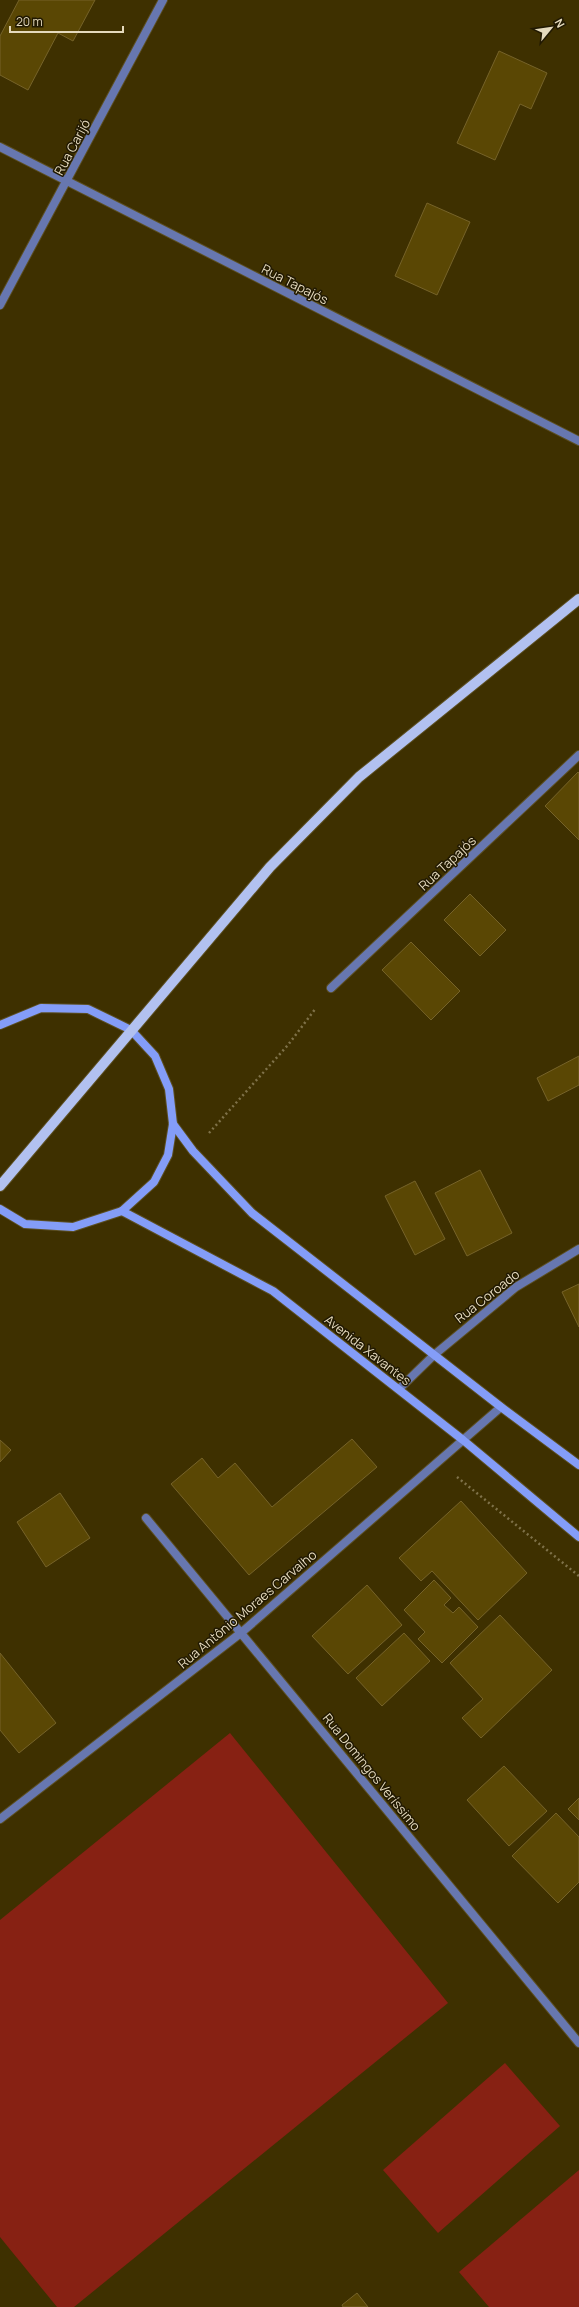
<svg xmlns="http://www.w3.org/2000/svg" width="579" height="2307" viewBox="0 0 579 2307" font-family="Manrope,sans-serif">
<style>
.green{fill:#872113}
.building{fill:#5a4704;stroke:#766329}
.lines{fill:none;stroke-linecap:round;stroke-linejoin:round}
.minor-casing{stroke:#5c4f22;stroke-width:10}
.secondary-casing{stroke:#5c4f22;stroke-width:10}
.primary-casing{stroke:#5c4f22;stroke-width:12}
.path{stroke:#7f7249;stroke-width:2.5;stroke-dasharray:2 3;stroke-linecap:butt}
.minor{stroke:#6777b0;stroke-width:8}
.secondary{stroke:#849df8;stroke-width:8}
.primary{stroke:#b2c1f0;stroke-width:10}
.labels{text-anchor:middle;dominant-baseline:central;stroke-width:3;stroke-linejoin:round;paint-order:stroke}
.street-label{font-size:13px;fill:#e5dabd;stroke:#211902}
</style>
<rect width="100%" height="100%" fill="#3e3000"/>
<g class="green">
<path d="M 230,1733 L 448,2003 L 74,2307 L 57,2307 L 0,2237 L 0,1920 Z"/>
<path d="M 505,2063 L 560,2126 L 438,2233 L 383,2170 Z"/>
<path d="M 579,2170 L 579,2307 L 489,2307 L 459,2272 Z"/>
</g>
<g class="building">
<path d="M 19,0 L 95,0 L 73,41 L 58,33 L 28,90 L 0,75 L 0,36 Z"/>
<path d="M 499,51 L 547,73 L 531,109 L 520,104 L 495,160 L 457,143 Z"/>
<path d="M 427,203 L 470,222 L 437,295 L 395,276 Z"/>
<path d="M 578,772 L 579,773 L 579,840 L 545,806 Z"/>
<path d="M 470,894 L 506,930 L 480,956 L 444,920 Z"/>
<path d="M 411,942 L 460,991 L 431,1020 L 382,970 Z"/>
<path d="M 579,1056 L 579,1085 L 548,1101 L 537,1078 Z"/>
<path d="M 480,1170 L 512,1233 L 467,1256 L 435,1193 Z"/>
<path d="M 415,1181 L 445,1239 L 415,1255 L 385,1196 Z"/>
<path d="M 579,1284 L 579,1327 L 562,1292 Z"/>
<path d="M 352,1439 L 377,1467 L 249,1575 L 171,1484 L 202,1458 L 218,1478 L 235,1463 L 272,1507 Z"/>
<path d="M 0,1440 L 11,1450 L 0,1462 Z"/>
<path d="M 60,1493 L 90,1538 L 46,1567 L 17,1522 Z"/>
<path d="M 461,1501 L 527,1573 L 478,1620 L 432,1571 L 421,1581 L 399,1558 Z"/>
<path d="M 434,1580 L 451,1598 L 444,1605 L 453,1613 L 459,1607 L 478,1627 L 442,1663 L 418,1639 L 425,1632 L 404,1610 Z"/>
<path d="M 367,1585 L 402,1625 L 348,1674 L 312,1636 Z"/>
<path d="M 500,1615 L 552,1670 L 481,1738 L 462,1718 L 483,1699 L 450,1663 Z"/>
<path d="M 404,1633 L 430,1661 L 382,1706 L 356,1678 Z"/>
<path d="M 0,1653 L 56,1723 L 19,1753 L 0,1730 Z"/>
<path d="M 504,1766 L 547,1811 L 509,1846 L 467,1800 Z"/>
<path d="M 579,1798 L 579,1820 L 568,1809 Z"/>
<path d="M 556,1813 L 579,1837 L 579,1882 L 558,1903 L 512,1856 Z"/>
<path d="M 357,2293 L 368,2307 L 343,2307 L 342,2305 Z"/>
</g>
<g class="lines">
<g class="minor-casing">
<g id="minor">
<path d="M 0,147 L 579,441"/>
<path d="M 0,305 L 163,0"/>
<path d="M 331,988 L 579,755"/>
<path d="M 399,1389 L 434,1355 L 516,1287 L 579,1249"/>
<path d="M 146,1518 L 579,2043"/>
<path d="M 0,1819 L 242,1632 L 501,1407"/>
</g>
</g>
<g class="secondary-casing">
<g id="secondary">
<path d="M 0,1025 L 41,1008 L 88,1009 L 131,1030 L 155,1056 L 169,1089 L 173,1124 L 168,1155 L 154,1182 L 122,1211 L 73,1227 L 25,1224 L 0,1209"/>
<path d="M 173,1124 L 193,1151 L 252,1213 L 501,1407 L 579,1465"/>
<path d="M 122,1211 L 273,1291 L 463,1440 L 579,1537"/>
</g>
</g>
<g class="primary-casing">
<path id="primary" d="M 0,1186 L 270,867 L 359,777 L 579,599"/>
</g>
<g class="path">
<path d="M 209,1133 L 288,1045 L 316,1008"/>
<path d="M 457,1477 L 579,1576"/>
</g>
<use href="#minor" class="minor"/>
<use href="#secondary" class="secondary"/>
<use href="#primary" class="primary"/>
</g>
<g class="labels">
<g class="street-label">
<text transform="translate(72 147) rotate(-62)">Rua Carijó</text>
<text transform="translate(295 284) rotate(27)">Rua Tapajós</text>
<text transform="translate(447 863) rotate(-43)">Rua Tapajós</text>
<text transform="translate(487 1296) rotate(-38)">Rua Coroado</text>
<text transform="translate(368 1350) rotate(38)">Avenida Xavantes</text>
<text transform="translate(247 1609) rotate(-40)">Rua Antônio Moraes Carvalho</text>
<text transform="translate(372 1772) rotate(51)">Rua Domingos Veríssimo</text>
</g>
</g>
<g transform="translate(551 28) rotate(61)" stroke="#211902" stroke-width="3" paint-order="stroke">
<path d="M0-3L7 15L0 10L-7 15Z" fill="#e5dabd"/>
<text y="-6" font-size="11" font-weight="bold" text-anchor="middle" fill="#e5dabd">N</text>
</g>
<path d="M10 26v6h113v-6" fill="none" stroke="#e5dabd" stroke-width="2"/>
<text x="16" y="26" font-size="12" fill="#e5dabd" stroke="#211902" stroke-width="3" paint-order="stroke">20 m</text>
</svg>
